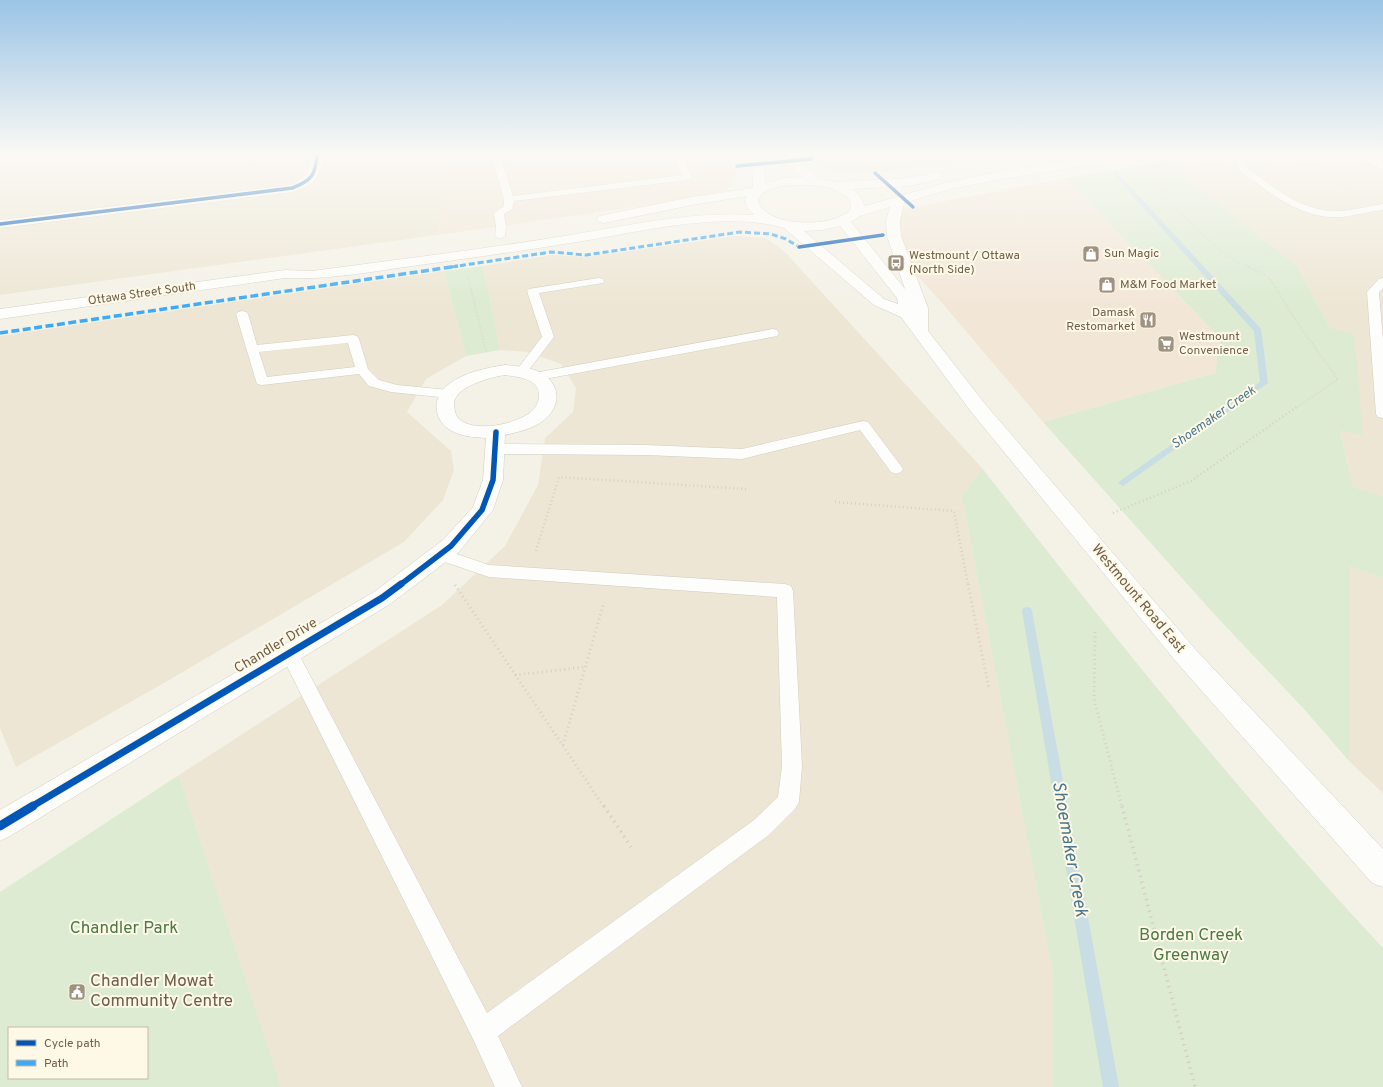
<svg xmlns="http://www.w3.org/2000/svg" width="1383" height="1087" viewBox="0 0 1383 1087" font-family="Overpass,sans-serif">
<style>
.residential{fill:#ede6d4}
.commercial{fill:#f2e6d7}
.green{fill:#dcebd2;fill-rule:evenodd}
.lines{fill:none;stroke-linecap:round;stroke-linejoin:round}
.stream{fill:#c9dde4;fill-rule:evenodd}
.lane-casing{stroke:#d2cec3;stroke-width:1}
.street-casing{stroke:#d2cec3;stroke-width:1}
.secondary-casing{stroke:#d4cfc3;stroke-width:1}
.path-far4{stroke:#d6d0c9;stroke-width:1.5;stroke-dasharray:0.5 2;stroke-linecap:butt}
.path-far3{stroke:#d6d0c9;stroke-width:2;stroke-dasharray:0.5 2;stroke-linecap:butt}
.path-far2{stroke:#d6d0c9;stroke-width:2.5;stroke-dasharray:1 3;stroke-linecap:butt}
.path-far1{stroke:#d6d0c9;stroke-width:3;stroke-dasharray:1 3.5;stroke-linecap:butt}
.path{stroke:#d6d0c9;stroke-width:3.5;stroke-dasharray:1.5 4.5;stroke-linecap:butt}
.lane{fill:#fdfdfb;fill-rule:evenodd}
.street{fill:#fdfdfb;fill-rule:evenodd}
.secondary{fill:#fdfdfb;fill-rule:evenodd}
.quiet-far1{stroke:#3fa9f5;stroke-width:3;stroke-dasharray:6 3;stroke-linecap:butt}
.quiet{stroke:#3fa9f5;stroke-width:3.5;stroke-dasharray:8 3.5;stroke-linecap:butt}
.cycleway-far3-casing{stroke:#fef9e7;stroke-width:5}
.cycleway-far2-casing{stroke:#fef9e7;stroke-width:8}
.cycleway-far1-casing{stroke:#fef9e7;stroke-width:10}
.cycleway-casing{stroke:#fef9e7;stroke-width:12}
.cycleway-far3{stroke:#0057b8;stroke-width:3.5}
.cycleway-far2{stroke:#0057b8;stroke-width:5.5}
.cycleway-far1{stroke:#0057b8;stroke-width:7}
.cycleway{stroke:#0057b8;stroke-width:9}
.labels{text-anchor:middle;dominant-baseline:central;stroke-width:4;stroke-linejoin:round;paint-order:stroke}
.far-poi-label{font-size:12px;fill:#6f5e4a;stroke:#fef9e7;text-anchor:start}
.far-street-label{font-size:12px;fill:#6f5e4a;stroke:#fef9e7}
.far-water-label{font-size:13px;font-style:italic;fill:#4c788e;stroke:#fef9e7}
.street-label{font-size:14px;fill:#6f5e4a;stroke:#fef9e7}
.near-park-label{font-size:17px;fill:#4c7a46;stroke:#fef9e7}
.near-poi-label{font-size:17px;fill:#6f5e4a;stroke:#fef9e7;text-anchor:start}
.near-water-label{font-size:18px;font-style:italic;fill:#4c788e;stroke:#fef9e7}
</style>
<rect width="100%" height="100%" fill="#f4f2e7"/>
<g class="residential">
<path d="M 0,154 L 435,154 L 442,209 L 437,235 L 0,295 Z"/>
<path d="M 808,154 L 1024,154 L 874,173 L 838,173 L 824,168 Z"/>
<path d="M 1216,154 L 1383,154 L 1383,496 L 1353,487 L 1340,429 L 1363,434 L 1331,329 L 1296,265 L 1165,162 Z"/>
<path d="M 735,236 L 766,238 L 785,252 L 982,468 L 962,496 L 1054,979 L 1054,1087 L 281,1087 L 179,775 L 442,605 L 505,546 L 538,485 L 545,438 L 573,412 L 576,388 L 561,364 L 527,352 L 500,350 L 483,266 L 553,255 L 587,257 Z"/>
<path d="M 444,271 L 466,356 L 426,379 L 407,412 L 451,451 L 454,470 L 443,500 L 404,542 L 164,683 L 16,767 L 0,728 L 0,336 Z"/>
<path d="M 1349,566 L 1383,578 L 1383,793 L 1349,761 Z"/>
</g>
<g class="commercial">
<path d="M 435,154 L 725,154 L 736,170 L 734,183 L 720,195 L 437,235 L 442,209 Z"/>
<path d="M 1066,178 L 1220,338 L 1215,373 L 1043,422 L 942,303 L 892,248 L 889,212 Z"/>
</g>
<g class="green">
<path d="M 1165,162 L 1296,265 L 1331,329 L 1354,334 L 1363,435 L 1340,430 L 1353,487 L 1383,496 L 1383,578 L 1349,566 L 1349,761 L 1304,709 L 1214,614 L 1043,422 L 1215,373 L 1220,338 L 1066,178 Z"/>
<path d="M 483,266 L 500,350 L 466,356 L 444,271 Z"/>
<path d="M 982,468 C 1110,632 1241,796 1383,948 L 1383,1087 L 1054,1087 L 1054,979 L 962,496 Z"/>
<path d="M 179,775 L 281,1087 L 0,1087 L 0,892 ZM 9,1028 L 147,1028 L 147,1078 L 9,1078 Z"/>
</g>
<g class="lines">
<g class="stream">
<path d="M 1113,172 L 1117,172 L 1261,329 L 1268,383 L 1123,486 L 1118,483 L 1120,481 L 1260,382 L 1254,331 L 1113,174 Z"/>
<path d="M 1027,607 L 1031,608 L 1032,611 L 1119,1087 L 1103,1087 L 1022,611 L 1023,608 Z"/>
</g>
<g class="lane-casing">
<g id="lane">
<path d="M 491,154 L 499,154 L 513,196 L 683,175 L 672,154 L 680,154 L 692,177 L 688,180 L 514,201 L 512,209 L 504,214 L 506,227 L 505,236 L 500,239 L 495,236 L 496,227 L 494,213 L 504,206 L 504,199 Z"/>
<path d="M 1245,154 L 1258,154 L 1243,160 L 1245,166 C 1274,188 1303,213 1340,211 C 1355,210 1369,206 1383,204 L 1383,210 C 1369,211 1355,216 1340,217 C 1307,219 1280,201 1254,181 C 1246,175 1235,170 1235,159 Z"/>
<path d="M 1356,154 L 1367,154 L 1383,163 L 1383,170 Z"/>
<path d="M 599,278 L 603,279 L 604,281 L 603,283 L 539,293 L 554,337 L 525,375 L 517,375 L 515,372 L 542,337 L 527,291 L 529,289 Z"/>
<path d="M 1383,278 L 1383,288 L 1379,292 L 1383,340 L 1383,418 L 1378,417 L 1376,414 L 1367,292 L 1379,279 Z"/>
<path d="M 242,311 L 246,312 L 248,314 L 257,345 L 353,335 L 357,336 L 359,339 L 368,369 L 379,380 L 397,385 L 449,390 L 454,391 L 456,394 L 454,397 L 449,398 L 391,392 L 369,386 L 359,374 L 262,385 L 257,384 L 236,314 L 238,312 ZM 348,343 L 355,367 L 267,377 L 259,352 Z"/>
<path d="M 773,329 L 777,330 L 779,333 L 777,336 L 534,381 L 529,380 L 528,377 L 529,374 L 534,373 Z"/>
<path d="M 863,421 L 868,422 L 901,466 L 903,469 L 901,472 L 896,474 L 891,472 L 860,430 L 742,459 L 646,455 L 495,454 L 490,452 L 488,449 L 490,446 L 495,444 L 646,445 L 742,449 Z"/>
<path d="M 439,548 L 489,565 L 785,584 L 791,586 L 793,591 L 802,766 L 799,802 L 795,809 L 770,834 L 498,1036 L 522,1087 L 495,1087 L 474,1041 L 280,652 L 283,647 L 289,645 L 295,647 L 487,1013 L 754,820 L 778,797 L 782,766 L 777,597 L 489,577 L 433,558 L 431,554 L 433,550 Z"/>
</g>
</g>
<g class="street-casing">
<g id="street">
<path d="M 311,154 L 323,154 C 322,177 314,186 292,192 L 0,228 L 0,220 L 290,185 C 307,178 310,173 311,154 Z"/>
<path d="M 505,365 C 515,366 526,367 535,370 C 560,380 564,404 543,421 C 532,429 518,432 505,435 L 503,480 L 493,510 L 459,552 L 390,604 L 10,836 L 0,841 L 0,810 L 374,592 L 443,540 L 473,507 L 483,480 L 486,438 C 476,437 465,437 456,433 C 433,424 430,398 449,384 C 465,372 486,368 505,365 ZM 505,375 C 517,377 538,378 539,394 C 539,401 537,406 532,411 C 518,424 473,434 458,418 C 455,414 455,410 454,406 C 452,387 491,377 505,375 Z"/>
</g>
</g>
<g class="secondary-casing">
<path id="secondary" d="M 745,154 L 757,154 L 764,165 L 765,183 L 784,178 L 803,177 L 777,154 L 790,154 L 819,178 L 836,182 L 910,178 L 937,172 L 941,173 L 943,176 L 941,179 L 910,186 L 852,189 L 860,196 L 865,206 L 945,183 L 1002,171 L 1116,154 L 1138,154 L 1128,159 L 1002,179 L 951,189 L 904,203 L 900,221 L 901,236 L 928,308 L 928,331 L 986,405 L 1196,650 L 1383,849 L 1383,887 L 1372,883 L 1178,664 L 972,413 L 901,317 L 874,305 L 784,228 C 727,211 647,230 589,240 C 530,250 471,258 412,266 C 370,272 327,280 285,278 L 0,319 L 0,309 L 285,270 L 312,271 C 394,260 477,250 558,237 C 623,227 688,211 754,215 L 746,206 L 745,199 L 747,196 L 692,205 L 604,223 L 599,222 L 597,219 L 599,216 L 604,215 L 692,197 L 753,188 L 752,165 ZM 795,185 C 814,184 836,186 850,200 L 851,209 C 835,229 762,228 758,199 C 765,187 782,186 795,185 ZM 890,207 L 886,221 L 887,236 L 905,289 L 851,222 L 860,216 ZM 840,226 L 897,298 L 898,304 L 884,299 L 804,231 L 822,230 Z"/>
</g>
<g class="path-far4">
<path d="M 1292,154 L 1351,192"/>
<path d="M 1191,157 L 1218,163"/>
<path d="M 1162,160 L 1168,169 L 1159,177 L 1161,195 L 1226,256 L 1249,267"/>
</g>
<g class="path-far3">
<path d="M 1246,266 L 1268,276 L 1300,327 L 1338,379 L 1297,407"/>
<path d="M 468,276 L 486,352"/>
</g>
<g class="path-far2">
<path d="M 835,502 L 954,511 L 968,585"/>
<path d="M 1113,513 L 1191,481 L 1298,406"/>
<path d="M 536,551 L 559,477 L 746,489"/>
</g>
<g class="path-far1">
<path d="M 968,584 L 989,689"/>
<path d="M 455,585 L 604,807"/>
<path d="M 1095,632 L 1094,699 L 1122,807"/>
<path d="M 515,675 L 586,667"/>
<path d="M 563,745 L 604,602"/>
</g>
<g class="path">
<path d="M 604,806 L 631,847"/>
<path d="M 1122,806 L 1195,1087"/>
</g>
<use href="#lane" class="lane"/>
<use href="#street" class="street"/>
<use href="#secondary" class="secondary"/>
<path class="quiet-far1" d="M 451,267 L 551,252 L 586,255 L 740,232 L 771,234 L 786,239 L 799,247"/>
<path class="quiet" d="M 0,333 L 458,266"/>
<g class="cycleway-far3-casing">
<g id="cycleway-far3">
<path d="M 737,166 L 811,159"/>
<path d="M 875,173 L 913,207"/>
<path d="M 0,224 L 292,188 C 311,181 316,175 317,154"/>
<path d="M 799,247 L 883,235"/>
</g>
</g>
<g class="cycleway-far2-casing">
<path id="cycleway-far2" d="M 400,585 L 451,546 L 482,510 L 493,480 L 496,432"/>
</g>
<g class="cycleway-far1-casing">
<path id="cycleway-far1" d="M 31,807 L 382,598 L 401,584"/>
</g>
<g class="cycleway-casing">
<path id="cycleway" d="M 0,826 L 33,806"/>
</g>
<use href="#cycleway-far3" class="cycleway-far3"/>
<use href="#cycleway-far2" class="cycleway-far2"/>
<use href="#cycleway-far1" class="cycleway-far1"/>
<use href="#cycleway" class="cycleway"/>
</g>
<linearGradient id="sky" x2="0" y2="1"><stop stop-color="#9bc4e6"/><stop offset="0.5" stop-color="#faf9f4"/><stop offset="1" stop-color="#faf9f4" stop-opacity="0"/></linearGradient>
<rect width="1383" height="307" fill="url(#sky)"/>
<defs>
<g id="shop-square" transform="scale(0.9)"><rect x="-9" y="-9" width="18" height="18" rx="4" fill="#9e9281" stroke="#fef9e7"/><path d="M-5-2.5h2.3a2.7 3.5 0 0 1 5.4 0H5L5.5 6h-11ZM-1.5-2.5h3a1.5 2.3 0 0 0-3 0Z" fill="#fff"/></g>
<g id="bus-square" transform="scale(0.9)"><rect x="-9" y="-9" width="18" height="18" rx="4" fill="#9e9281" stroke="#fef9e7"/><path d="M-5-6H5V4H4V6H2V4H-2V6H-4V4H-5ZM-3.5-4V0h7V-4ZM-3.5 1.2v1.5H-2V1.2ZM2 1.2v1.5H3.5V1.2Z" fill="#fff"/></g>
<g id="restaurant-square" transform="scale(0.9)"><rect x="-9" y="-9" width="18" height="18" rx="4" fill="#9e9281" stroke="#fef9e7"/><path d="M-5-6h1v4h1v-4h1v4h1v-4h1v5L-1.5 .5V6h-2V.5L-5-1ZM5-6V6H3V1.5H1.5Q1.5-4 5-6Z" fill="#fff"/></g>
<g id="supermarket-square" transform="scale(0.9)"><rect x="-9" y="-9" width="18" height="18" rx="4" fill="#9e9281" stroke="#fef9e7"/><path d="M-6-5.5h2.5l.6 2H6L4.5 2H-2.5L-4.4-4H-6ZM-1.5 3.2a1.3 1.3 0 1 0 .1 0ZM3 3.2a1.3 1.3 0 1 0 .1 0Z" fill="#fff"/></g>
<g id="civic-square" transform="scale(0.9)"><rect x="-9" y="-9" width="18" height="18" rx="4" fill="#9e9281" stroke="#fef9e7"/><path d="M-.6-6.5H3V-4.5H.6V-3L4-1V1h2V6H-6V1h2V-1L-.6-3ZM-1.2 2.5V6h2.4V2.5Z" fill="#fff"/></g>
</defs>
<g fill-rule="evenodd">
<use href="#shop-square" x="1091" y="254"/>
<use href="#bus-square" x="896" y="263"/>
<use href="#shop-square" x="1107" y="285"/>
<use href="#restaurant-square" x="1148" y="320"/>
<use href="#supermarket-square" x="1166" y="344"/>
<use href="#civic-square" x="77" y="992"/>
</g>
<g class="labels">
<g class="far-poi-label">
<text x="1104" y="254">Sun Magic</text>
<text x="909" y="256">Westmount / Ottawa<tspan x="909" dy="14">(North Side)</tspan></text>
<text x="1120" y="285">M&amp;M Food Market</text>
<text x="1135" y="313" text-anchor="end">Damask<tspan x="1135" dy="14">Restomarket</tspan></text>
<text x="1179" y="337">Westmount<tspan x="1179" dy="14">Convenience</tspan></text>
</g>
<g class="far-street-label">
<text transform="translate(142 294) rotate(-8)">Ottawa Street South</text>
</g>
<g class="far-water-label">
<text transform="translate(1214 418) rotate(-35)">Shoemaker Creek</text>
</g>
<g class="street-label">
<text transform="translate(1138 599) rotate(50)">Westmount Road East</text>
<text transform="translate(276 646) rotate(-31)">Chandler Drive</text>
</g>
<g class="near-park-label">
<text x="124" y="929">Chandler Park</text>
<text x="1191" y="936">Borden Creek<tspan x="1191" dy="20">Greenway</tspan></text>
</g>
<g class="near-poi-label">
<text x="90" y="982">Chandler Mowat<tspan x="90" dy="20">Community Centre</tspan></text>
</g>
<g class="near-water-label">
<text transform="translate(1069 849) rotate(80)">Shoemaker Creek</text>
</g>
</g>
<rect x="8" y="1027" width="140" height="52" fill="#fef9e7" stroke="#c5bba8"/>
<rect x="16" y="1040" width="20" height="6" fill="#0057b8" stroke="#c5bba8"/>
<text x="44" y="1047" font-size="12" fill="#6f5e4a">Cycle path</text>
<rect x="16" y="1060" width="20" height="6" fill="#3fa9f5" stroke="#c5bba8"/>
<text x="44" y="1067" font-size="12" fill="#6f5e4a">Path</text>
</svg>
